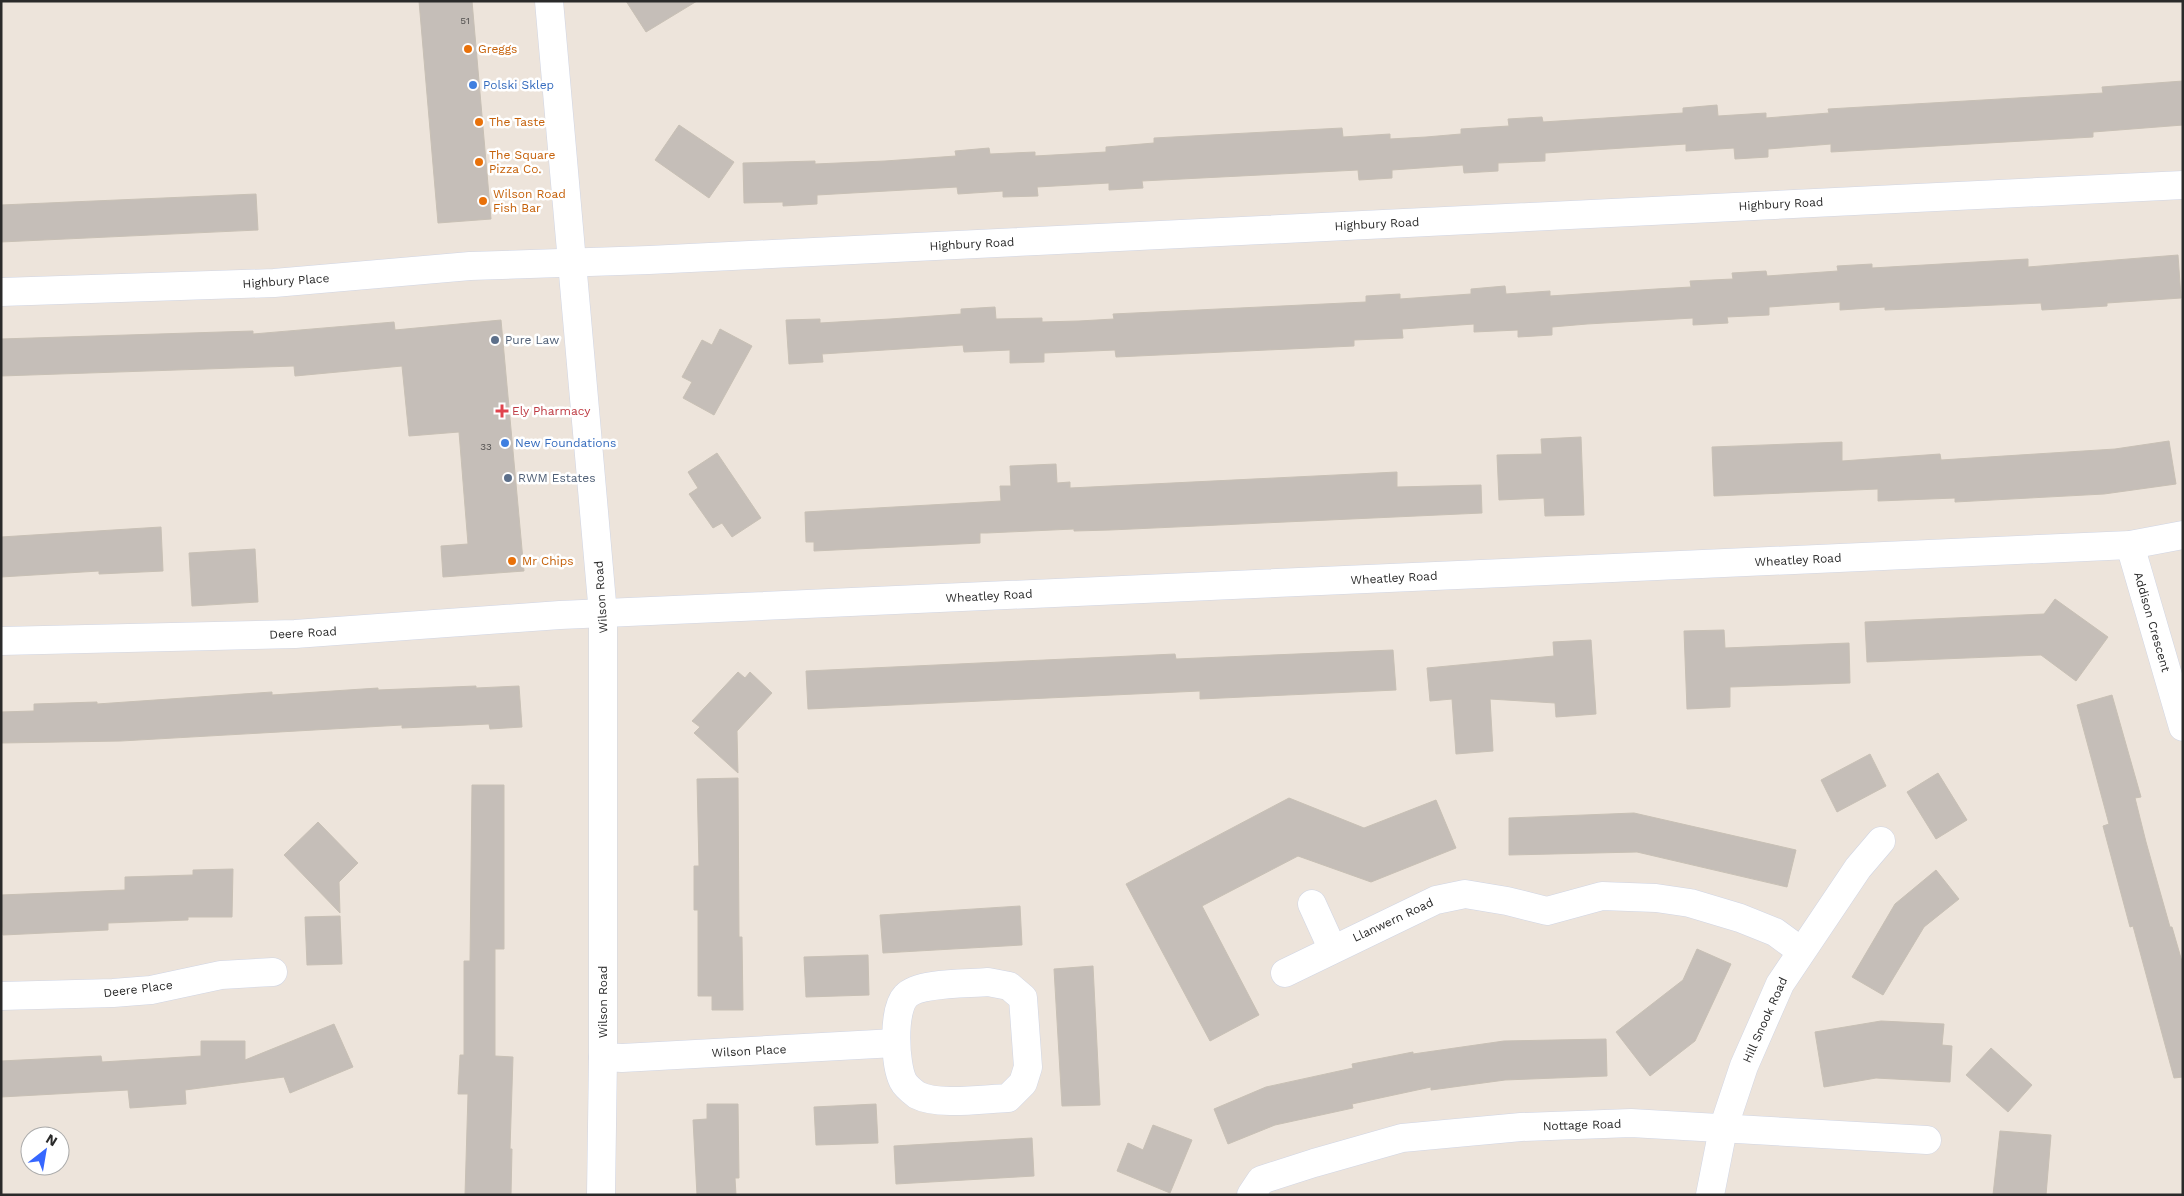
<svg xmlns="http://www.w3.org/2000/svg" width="2184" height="1196" viewBox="0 0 2184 1196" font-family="'Work Sans',sans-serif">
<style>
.building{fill:#c5beb8;stroke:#c8c0b5}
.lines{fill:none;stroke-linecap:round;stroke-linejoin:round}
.street-casing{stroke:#d0d5e4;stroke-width:29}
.street{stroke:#fff;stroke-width:28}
.food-dot{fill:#e8710a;stroke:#fff;stroke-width:2}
.shop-dot{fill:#3f7fe0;stroke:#fff;stroke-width:2}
.service-dot{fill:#5c6f8a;stroke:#fff;stroke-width:2}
.health-dot{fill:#e0444e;stroke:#fff;stroke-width:2}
.labels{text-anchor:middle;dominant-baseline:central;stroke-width:5;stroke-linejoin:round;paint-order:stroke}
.number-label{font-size:10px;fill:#514f4e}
.food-label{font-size:12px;fill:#c56008;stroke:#fff;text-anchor:start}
.shop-label{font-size:12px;fill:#366cbe;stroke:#fff;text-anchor:start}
.street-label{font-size:12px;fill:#2a2a2a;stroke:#fff}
.service-label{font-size:12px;fill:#4e5e75;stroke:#fff;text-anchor:start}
.health-label{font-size:12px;fill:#be3a42;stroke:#fff;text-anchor:start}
</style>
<rect width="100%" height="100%" fill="#ede4db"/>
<g class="building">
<path d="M 419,1 L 472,1 L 491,219 L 438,223 Z"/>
<path d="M 626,1 L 697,1 L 646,32 Z"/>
<path d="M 2183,81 L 2183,125 L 2093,132 L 2093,137 L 1831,152 L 1831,144 L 1768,149 L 1768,157 L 1735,159 L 1734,148 L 1686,151 L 1686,144 L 1545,153 L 1545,161 L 1498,163 L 1498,171 L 1464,173 L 1463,165 L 1392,170 L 1392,178 L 1359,180 L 1358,170 L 1142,181 L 1143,188 L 1109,190 L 1109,183 L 1037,187 L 1038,196 L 1003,197 L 1003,191 L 958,194 L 957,187 L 817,195 L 817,204 L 783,206 L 783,202 L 744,203 L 743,163 L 815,161 L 815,164 L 885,161 L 956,156 L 955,151 L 989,148 L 990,154 L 1035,152 L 1035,156 L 1071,154 L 1106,152 L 1106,147 L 1154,143 L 1154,138 L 1342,128 L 1343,137 L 1390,134 L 1390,139 L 1426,137 L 1461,134 L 1461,129 L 1509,126 L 1508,119 L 1542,117 L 1543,122 L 1683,113 L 1683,108 L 1717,105 L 1718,116 L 1766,113 L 1766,118 L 1829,113 L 1828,109 L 2103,93 L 2102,87 Z"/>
<path d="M 679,125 L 734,162 L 709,198 L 655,160 Z"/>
<path d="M 256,194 L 258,230 L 1,242 L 1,205 Z"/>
<path d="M 2178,255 L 2181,298 L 2107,303 L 2107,306 L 2042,310 L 2041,303 L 1885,310 L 1885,307 L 1840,310 L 1840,302 L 1769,307 L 1769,315 L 1727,317 L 1728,323 L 1693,325 L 1693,318 L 1587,324 L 1552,327 L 1552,335 L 1518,337 L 1518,330 L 1474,332 L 1474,324 L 1402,329 L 1403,338 L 1354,340 L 1354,346 L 1116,357 L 1115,350 L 1044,353 L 1044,362 L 1010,363 L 1010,350 L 964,352 L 963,345 L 822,354 L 823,362 L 789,364 L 786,320 L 820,319 L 820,323 L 890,319 L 961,314 L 961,309 L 995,307 L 996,319 L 1042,318 L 1042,322 L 1079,321 L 1114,319 L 1113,314 L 1366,302 L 1366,296 L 1400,294 L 1400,299 L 1471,294 L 1471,289 L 1505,286 L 1506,294 L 1550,291 L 1550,296 L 1656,289 L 1691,287 L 1690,281 L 1733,279 L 1732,273 L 1766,271 L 1767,276 L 1838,271 L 1837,266 L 1872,264 L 1872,268 L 2028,259 L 2028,267 Z"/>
<path d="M 501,320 L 524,571 L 443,577 L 441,546 L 468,544 L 459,432 L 409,436 L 402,366 L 295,376 L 294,366 L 1,376 L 1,339 L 253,331 L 253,334 L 394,322 L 395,330 Z"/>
<path d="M 720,329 L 752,346 L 714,415 L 683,398 L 692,382 L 682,377 L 702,340 L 712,345 Z"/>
<path d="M 1581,437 L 1584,515 L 1545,516 L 1544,498 L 1499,500 L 1497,455 L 1542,454 L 1541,439 Z"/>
<path d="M 2169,441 L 2176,484 L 2104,494 L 1955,502 L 1955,498 L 1878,501 L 1878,489 L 1714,496 L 1712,447 L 1842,442 L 1842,461 L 1940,454 L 1941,460 L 2115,449 Z"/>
<path d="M 717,453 L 761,518 L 732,537 L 722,523 L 713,528 L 689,494 L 698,488 L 688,472 Z"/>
<path d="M 1056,464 L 1057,483 L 1070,482 L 1070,488 L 1397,472 L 1397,487 L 1481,485 L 1482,513 L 1110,530 L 1074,531 L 1074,529 L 987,533 L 980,533 L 980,543 L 814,551 L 814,542 L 806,542 L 805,512 L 1001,501 L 1000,486 L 1011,486 L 1010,466 Z"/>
<path d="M 161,527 L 163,571 L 99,574 L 99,571 L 1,577 L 1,537 Z"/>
<path d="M 255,549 L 258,602 L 192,606 L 189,553 Z"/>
<path d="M 2055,599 L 2108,637 L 2076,681 L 2041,655 L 1867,662 L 1865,622 L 2044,614 Z"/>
<path d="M 1724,630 L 1725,648 L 1849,643 L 1850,683 L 1730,687 L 1730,707 L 1687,709 L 1684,631 Z"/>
<path d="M 1591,640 L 1596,714 L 1556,717 L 1555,703 L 1490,699 L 1493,751 L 1456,754 L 1452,699 L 1430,701 L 1427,668 L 1554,656 L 1553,642 Z"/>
<path d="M 1393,650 L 1396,690 L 1200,699 L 1200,691 L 808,709 L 806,671 L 1175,654 L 1176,659 Z"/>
<path d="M 738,672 L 745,678 L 750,672 L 772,693 L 737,731 L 738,773 L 694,733 L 700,727 L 692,721 Z"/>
<path d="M 476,686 L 476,688 L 519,686 L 522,727 L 490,729 L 489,724 L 402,728 L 402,725 L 121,741 L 1,743 L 1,712 L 34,711 L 34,704 L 97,702 L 97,704 L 272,692 L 272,695 L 378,688 L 378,690 Z"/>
<path d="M 2112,695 L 2141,797 L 2135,798 L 2146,842 L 2170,927 L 2172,927 L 2183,965 L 2183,1077 L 2174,1078 L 2133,926 L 2130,927 L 2103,826 L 2109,824 L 2077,705 Z"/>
<path d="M 1870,754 L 1886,786 L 1837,812 L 1821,780 Z"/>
<path d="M 1938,773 L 1967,820 L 1936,839 L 1907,792 Z"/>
<path d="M 738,778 L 739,937 L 742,937 L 743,1010 L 712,1010 L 712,996 L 698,996 L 698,910 L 694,910 L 694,866 L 699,866 L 697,779 Z"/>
<path d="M 472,785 L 504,785 L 504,949 L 495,949 L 495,1056 L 513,1057 L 510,1149 L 512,1149 L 511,1195 L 465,1195 L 468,1094 L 458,1094 L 460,1055 L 464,1055 L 464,961 L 470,961 Z"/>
<path d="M 1289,798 L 1364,828 L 1436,800 L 1456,848 L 1371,882 L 1298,856 L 1202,906 L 1259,1015 L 1210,1041 L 1126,884 Z"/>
<path d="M 1634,813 L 1796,850 L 1787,887 L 1637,852 L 1509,855 L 1509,818 Z"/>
<path d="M 318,822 L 358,863 L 339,882 L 340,913 L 284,855 Z"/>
<path d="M 233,869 L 232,917 L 188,917 L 188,920 L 108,923 L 108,930 L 3,935 L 1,895 L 125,890 L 125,877 L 193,875 L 193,870 Z"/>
<path d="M 1936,870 L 1959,899 L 1924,927 L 1883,995 L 1852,977 L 1895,904 Z"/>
<path d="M 1020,906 L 1022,945 L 883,953 L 880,915 Z"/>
<path d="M 340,916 L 342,964 L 307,965 L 305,917 Z"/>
<path d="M 1697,949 L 1731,964 L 1695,1041 L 1650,1076 L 1616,1032 L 1683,980 Z"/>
<path d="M 868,955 L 869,995 L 806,997 L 804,957 Z"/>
<path d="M 1093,966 L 1100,1105 L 1062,1106 L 1054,969 Z"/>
<path d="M 1881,1021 L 1944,1024 L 1942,1045 L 1952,1046 L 1950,1082 L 1876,1078 L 1824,1087 L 1815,1032 Z"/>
<path d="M 334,1024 L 353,1067 L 290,1093 L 284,1077 L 185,1090 L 186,1104 L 130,1108 L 128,1090 L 1,1097 L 1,1061 L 101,1056 L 102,1062 L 201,1056 L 201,1041 L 245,1041 L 245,1060 Z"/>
<path d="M 1606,1039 L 1607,1076 L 1505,1080 L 1431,1090 L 1431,1087 L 1352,1104 L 1353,1108 L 1275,1125 L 1228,1144 L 1214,1109 L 1266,1087 L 1353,1068 L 1352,1064 L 1413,1052 L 1413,1054 L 1504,1041 Z"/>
<path d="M 1991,1048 L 2032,1085 L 2008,1112 L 1966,1075 Z"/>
<path d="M 707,1104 L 738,1104 L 739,1178 L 735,1178 L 736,1195 L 697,1195 L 693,1120 L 707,1119 Z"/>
<path d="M 876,1104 L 878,1143 L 816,1145 L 814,1107 Z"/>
<path d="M 1153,1125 L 1192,1140 L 1170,1193 L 1117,1171 L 1128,1143 L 1143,1150 Z"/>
<path d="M 2000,1131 L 2051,1135 L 2046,1195 L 1993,1195 Z"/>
<path d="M 1032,1138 L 1034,1176 L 896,1184 L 894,1146 Z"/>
</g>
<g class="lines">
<g class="street-casing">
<g id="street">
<path d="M 549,1 L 603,614 L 603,1057 L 601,1195"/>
<path d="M 1,292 L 274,283 L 470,266 L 649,260 L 2183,185"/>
<path d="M 2130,545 L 2183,727"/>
<path d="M 1,641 L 295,634 L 560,615 L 2130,545 L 2183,535"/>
<path d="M 1312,904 L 1332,948"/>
<path d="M 1285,973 L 1436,900 L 1465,894 L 1507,901 L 1547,911 L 1602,896 L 1656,898 L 1690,903 L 1740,918 L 1775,932 L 1801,951"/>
<path d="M 988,982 L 1009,986 L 1023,998 L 1028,1067 L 1023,1083 L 1008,1098 C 983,1099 938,1106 917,1095 C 913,1092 905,1085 903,1081 C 895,1065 892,1010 906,996 C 919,982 968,984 988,982 Z"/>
<path d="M 1,996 L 113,993 L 151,990 L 221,975 L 273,972"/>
<path d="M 603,1057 L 622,1058 L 895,1043"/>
<path d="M 1251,1195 L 1261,1180 L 1314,1163 L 1402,1138 L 1521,1127 L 1631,1123 L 1927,1140"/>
<path d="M 1710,1195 L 1723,1129 L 1744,1066 L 1780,984 L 1858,868 L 1881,841"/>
</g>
</g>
<use href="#street" class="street"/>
</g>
<g class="food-dot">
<circle cx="468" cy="49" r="5"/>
<circle cx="479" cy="122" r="5"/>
<circle cx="479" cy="162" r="5"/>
<circle cx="483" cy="201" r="5"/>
<circle cx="512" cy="561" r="5"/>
</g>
<g class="shop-dot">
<circle cx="473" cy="85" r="5"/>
<circle cx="505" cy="443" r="5"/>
</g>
<g class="service-dot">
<circle cx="495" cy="340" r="5"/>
<circle cx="508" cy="478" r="5"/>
</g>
<path class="health-dot" d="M499.5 403.5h5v5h5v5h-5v5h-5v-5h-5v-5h5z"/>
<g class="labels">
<g class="number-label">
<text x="465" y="20">51</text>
<text x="486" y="446">33</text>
</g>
<g class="food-label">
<text x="478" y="49">Greggs</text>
<text x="489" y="122">The Taste</text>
<text x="489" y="155">The Square<tspan x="489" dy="14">Pizza Co.</tspan></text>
<text x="493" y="194">Wilson Road<tspan x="493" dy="14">Fish Bar</tspan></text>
<text x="522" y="561">Mr Chips</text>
</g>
<g class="shop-label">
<text x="483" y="85">Polski Sklep</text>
<text x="515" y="443">New Foundations</text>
</g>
<g class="street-label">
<text transform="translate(1781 204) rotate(-3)">Highbury Road</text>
<text transform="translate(1377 224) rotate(-3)">Highbury Road</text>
<text transform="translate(972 244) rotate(-3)">Highbury Road</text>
<text transform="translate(286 281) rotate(-4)">Highbury Place</text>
<text transform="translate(1798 560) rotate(-3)">Wheatley Road</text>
<text transform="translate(1394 578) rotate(-3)">Wheatley Road</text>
<text transform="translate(989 596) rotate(-3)">Wheatley Road</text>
<text transform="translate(601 597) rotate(-94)">Wilson Road</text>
<text transform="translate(2152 622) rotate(74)">Addison Crescent</text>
<text transform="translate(303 633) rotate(-3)">Deere Road</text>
<text transform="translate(1393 920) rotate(-25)">Llanwern Road</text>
<text transform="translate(138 989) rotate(-7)">Deere Place</text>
<text transform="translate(603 1002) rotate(-90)">Wilson Road</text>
<text transform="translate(1765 1020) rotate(-66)">Hill Snook Road</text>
<text transform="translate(749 1051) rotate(-3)">Wilson Place</text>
<text transform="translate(1582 1125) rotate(-2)">Nottage Road</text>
</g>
<g class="service-label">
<text x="505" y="340">Pure Law</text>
<text x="518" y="478">RWM Estates</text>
</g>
<g class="health-label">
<text x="512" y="411">Ely Pharmacy</text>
</g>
</g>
<rect width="2184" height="1196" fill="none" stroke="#2a2a2a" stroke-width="5"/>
<g transform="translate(45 1151) rotate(31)"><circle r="24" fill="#ffffff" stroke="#aaaaaa"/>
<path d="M0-4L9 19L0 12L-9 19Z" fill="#3667ff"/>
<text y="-8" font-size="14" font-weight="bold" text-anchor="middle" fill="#2a2a2a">N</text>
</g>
</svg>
